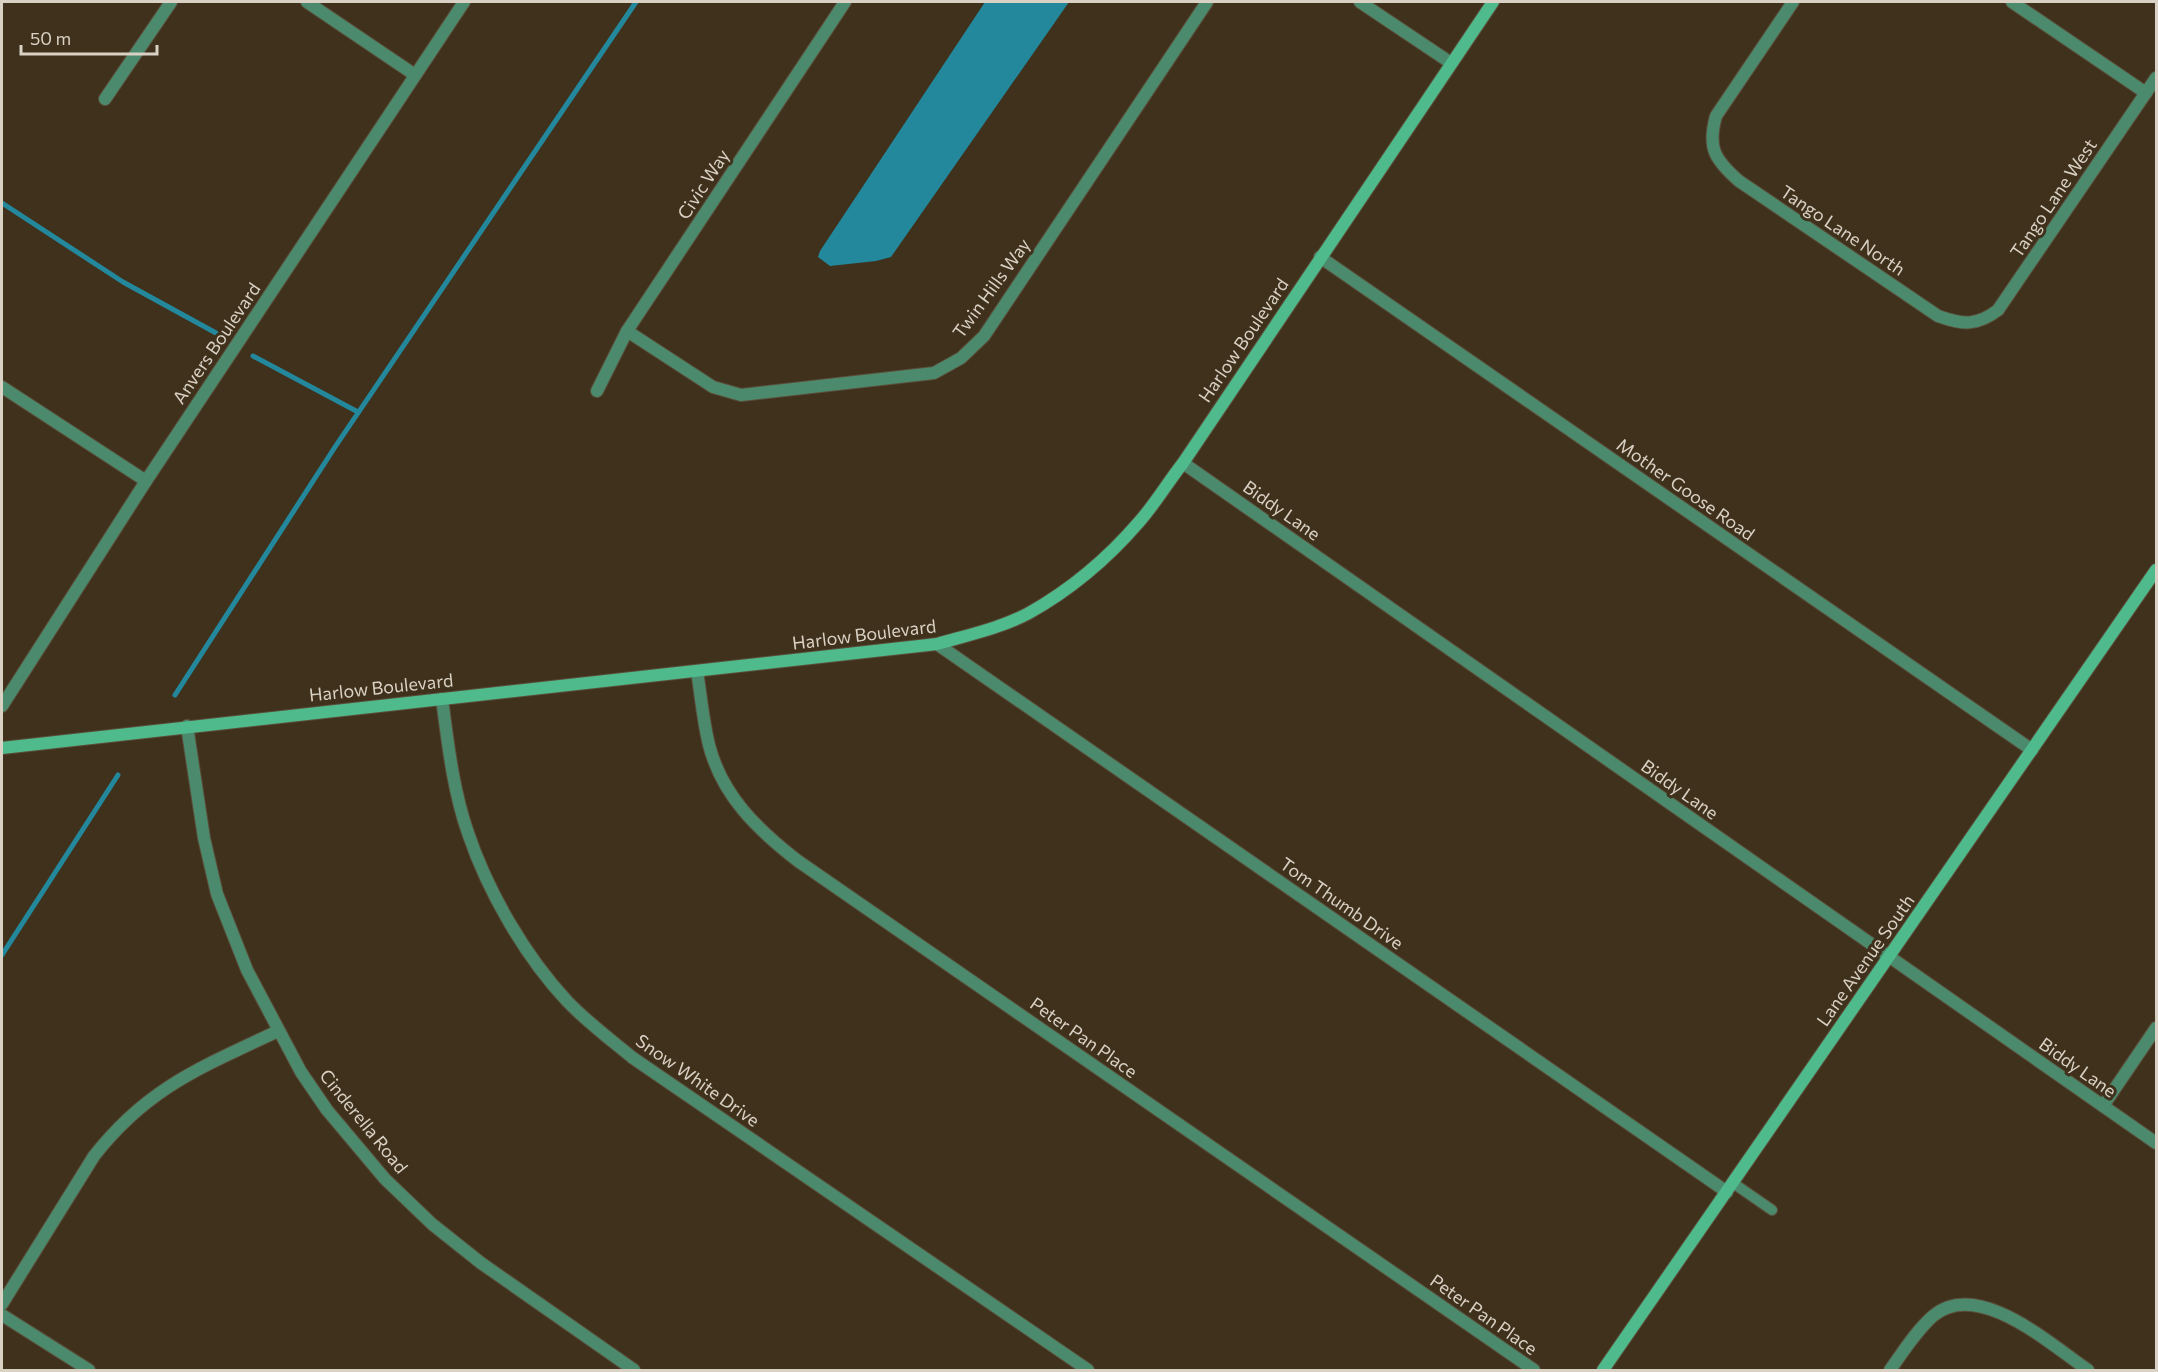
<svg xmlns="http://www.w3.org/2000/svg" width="2158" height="1372" viewBox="0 0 2158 1372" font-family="Commissioner,sans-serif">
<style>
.water{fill:#24889d}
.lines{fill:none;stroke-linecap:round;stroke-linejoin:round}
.stream{stroke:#24889d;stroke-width:5}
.lane-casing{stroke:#5b4e3a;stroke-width:12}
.street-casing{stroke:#5b4e3a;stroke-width:14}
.secondary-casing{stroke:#5b4e3a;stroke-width:14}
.lane{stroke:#4b8a6d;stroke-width:10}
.street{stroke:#4b8a6d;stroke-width:12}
.secondary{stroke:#4fba8c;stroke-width:12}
.labels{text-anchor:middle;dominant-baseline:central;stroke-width:6;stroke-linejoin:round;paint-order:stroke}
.street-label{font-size:18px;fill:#d9d1c4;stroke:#3f311c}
</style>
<rect width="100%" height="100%" fill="#3f311c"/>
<path class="water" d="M 985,2 L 1069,2 L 891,257 L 876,261 L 830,266 L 818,257 L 820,251 Z"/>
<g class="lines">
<g class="stream">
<path d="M 2,203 L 123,282 L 216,333"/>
<path d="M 253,356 L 358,412"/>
<path d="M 175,695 L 335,447 L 636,2"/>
<path d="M 2,955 L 118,775"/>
</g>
<g class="lane-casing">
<path id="lane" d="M 1733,1183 L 1772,1210"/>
</g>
<g class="street-casing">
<g id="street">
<path d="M 307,2 L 415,75"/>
<path d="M 1360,2 L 1451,63"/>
<path d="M 1793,2 L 1716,116 C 1707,148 1715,160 1739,181 L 1938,316 C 1963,325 1977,326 1998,310 L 2156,78"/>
<path d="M 2012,2 L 2146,93"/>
<path d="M 105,99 L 171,2"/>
<path d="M 1320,257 L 2032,750"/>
<path d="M 627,331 L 713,387 L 741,395 L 934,373 L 961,358 L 984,336 L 1207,2"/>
<path d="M 2,387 L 146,481"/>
<path d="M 597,391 L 627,331 L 845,2"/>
<path d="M 1183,463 L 2156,1143"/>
<path d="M 937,644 L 1727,1192"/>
<path d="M 697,671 C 701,696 703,721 709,745 C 722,796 758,830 798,861 L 1534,1370"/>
<path d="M 442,699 C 448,744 453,790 468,833 C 488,892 525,956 567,1001 C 587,1022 611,1040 633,1058 L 1088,1370"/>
<path d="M 2,706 L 146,481 L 464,2"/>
<path d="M 187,726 L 204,838 L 217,894 L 247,970 L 301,1072 L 327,1110 L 385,1179 L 432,1224 L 481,1263 L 634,1370"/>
<path d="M 2103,1106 L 2156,1028"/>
<path d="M 2,1304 L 94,1156 C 148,1087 202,1067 278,1031"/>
<path d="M 2,1315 L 89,1370"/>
<path d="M 1890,1370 C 1903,1352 1916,1331 1933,1316 C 1978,1278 2051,1345 2088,1370"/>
</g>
</g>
<g class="secondary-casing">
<g id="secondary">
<path d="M 2,748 L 937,644 C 968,635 1001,628 1029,613 C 1070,590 1108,558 1139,522 C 1155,504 1168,482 1183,463 L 1493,2"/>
<path d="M 1603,1370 L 2156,570"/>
</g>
</g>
<use href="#lane" class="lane"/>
<use href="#street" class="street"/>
<use href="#secondary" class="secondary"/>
</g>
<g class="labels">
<g class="street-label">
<text transform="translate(703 184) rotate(-57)">Civic Way</text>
<text transform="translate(2053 198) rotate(-56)">Tango Lane West</text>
<text transform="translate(1843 230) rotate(34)">Tango Lane North</text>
<text transform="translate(991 288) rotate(-54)">Twin Hills Way</text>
<text transform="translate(1243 340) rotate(-56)">Harlow Boulevard</text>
<text transform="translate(216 343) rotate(-56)">Anvers Boulevard</text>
<text transform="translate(1686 489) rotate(35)">Mother Goose Road</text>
<text transform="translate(1282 510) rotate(35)">Biddy Lane</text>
<text transform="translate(864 634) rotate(-7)">Harlow Boulevard</text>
<text transform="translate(381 687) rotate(-6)">Harlow Boulevard</text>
<text transform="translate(1680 789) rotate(35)">Biddy Lane</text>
<text transform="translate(1342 903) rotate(35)">Tom Thumb Drive</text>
<text transform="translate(1865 960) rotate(-55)">Lane Avenue South</text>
<text transform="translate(1084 1037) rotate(35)">Peter Pan Place</text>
<text transform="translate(2078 1067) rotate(35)">Biddy Lane</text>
<text transform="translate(698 1080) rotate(35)">Snow White Drive</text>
<text transform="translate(364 1121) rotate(51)">Cinderella Road</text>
<text transform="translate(1484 1314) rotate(35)">Peter Pan Place</text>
</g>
</g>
<rect width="2158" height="1372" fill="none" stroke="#d9d1c4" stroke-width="6"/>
<path d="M21 45v9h136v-9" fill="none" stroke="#d9d1c4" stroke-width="3"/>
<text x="30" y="45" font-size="18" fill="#d9d1c4" stroke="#3f311c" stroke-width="4.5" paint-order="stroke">50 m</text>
</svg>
